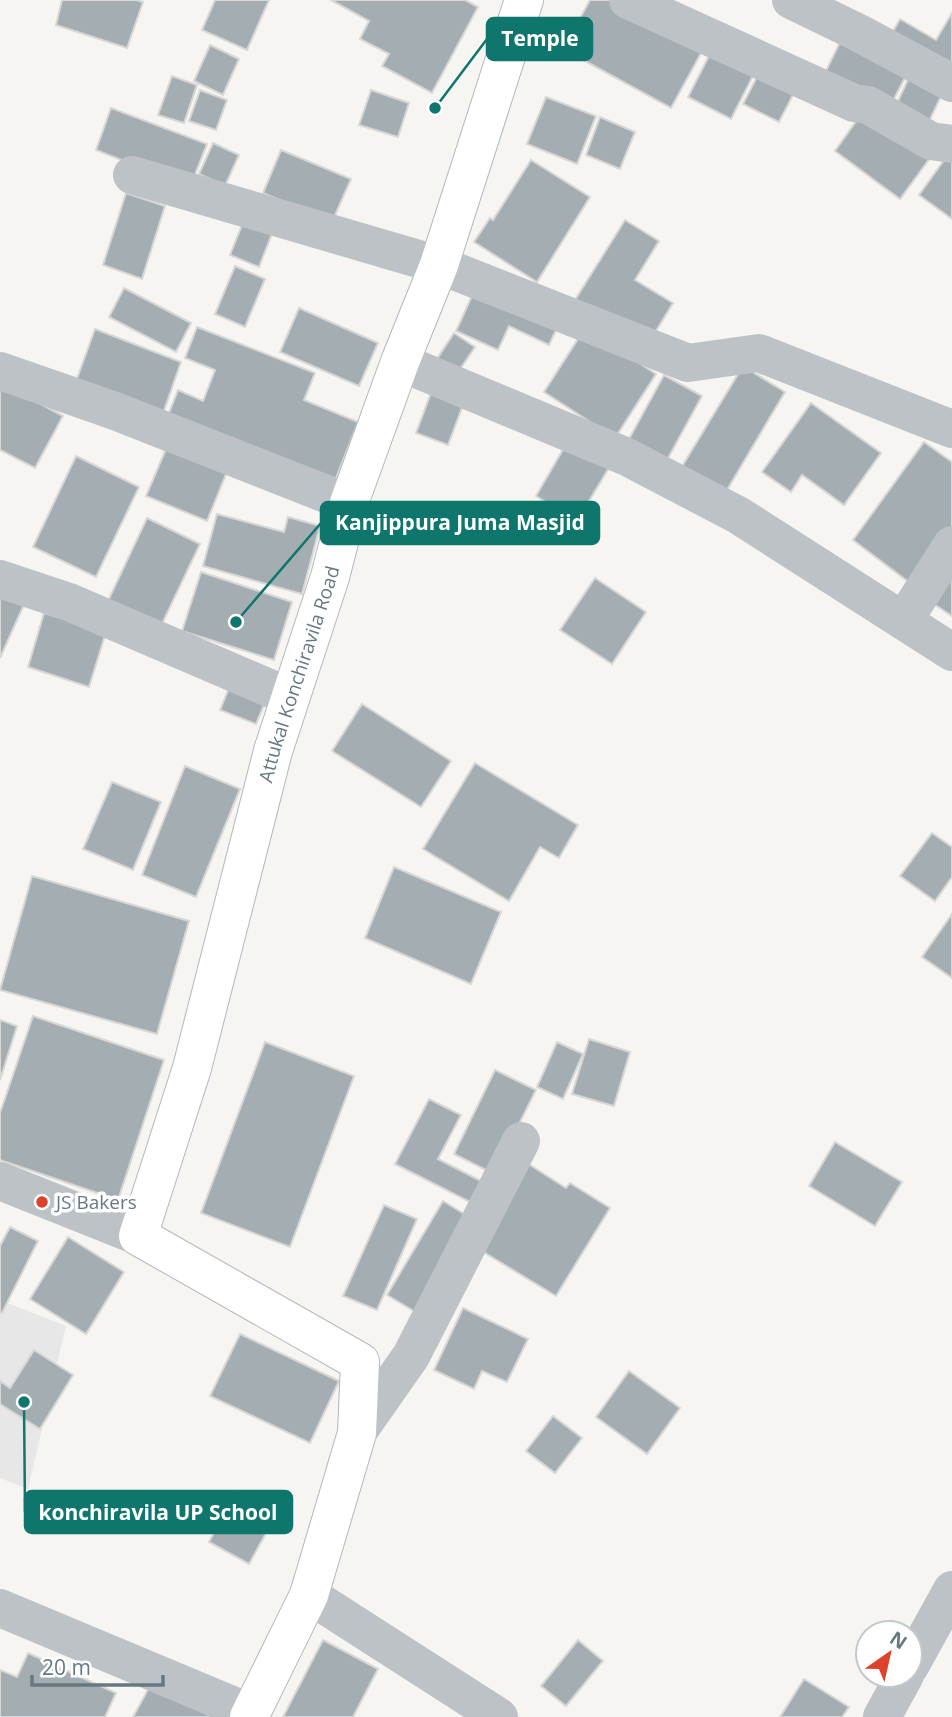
<svg xmlns="http://www.w3.org/2000/svg" width="952" height="1717" viewBox="0 0 952 1717" font-family="'Open Sans',sans-serif">
<style>
.built{fill:#e6e7e6}
.building{fill:#a4aeb2;stroke:#d7d7d5;stroke-width:2}
.lines{fill:none;stroke-linecap:round;stroke-linejoin:round}
.secondary-casing{stroke:#b1b8bb;stroke-width:40}
.minor{stroke:#bcc2c5;stroke-width:38}
.tertiary{stroke:#bcc2c5;stroke-width:38}
.secondary{stroke:#fff;stroke-width:38}
.poi-dot{fill:#dd432b;stroke:#fff;stroke-width:2.5}
.labels{text-anchor:middle;dominant-baseline:central;stroke-width:7;stroke-linejoin:round;paint-order:stroke}
.street-label{font-size:19px;fill:#667983;stroke:#fff}
.poi-label{font-size:19px;fill:#667983;stroke:#fff;text-anchor:start}
.leader{fill:none;stroke:#0f766e;stroke-width:2.5}
.callout-dot{fill:#0f766e;stroke:#fff;stroke-width:2.5}
.callout{fill:#0f766e;stroke:#0f766e;stroke-width:2.5}
.callout-label{font-size:21px;text-anchor:middle;font-weight:bold;fill:#fff}
</style>
<rect width="100%" height="100%" fill="#f6f5f2"/>
<path class="built" d="M 0,1300 L 66,1326 L 28,1489 L 0,1478 Z"/>
<g class="building">
<path d="M 62,0 L 136,0 L 143,2 L 127,48 L 56,25 Z"/>
<path d="M 215,0 L 269,0 L 247,50 L 202,30 Z"/>
<path d="M 331,0 L 465,0 L 478,7 L 432,93 L 382,66 L 389,54 L 360,39 L 369,21 Z"/>
<path d="M 590,0 L 617,0 L 705,46 L 671,108 L 563,49 Z"/>
<path d="M 952,13 L 952,79 L 888,40 L 900,19 L 936,40 Z"/>
<path d="M 843,36 L 909,70 L 886,114 L 821,81 Z"/>
<path d="M 210,45 L 239,59 L 223,95 L 194,81 Z"/>
<path d="M 714,46 L 757,68 L 731,119 L 688,97 Z"/>
<path d="M 912,71 L 945,88 L 924,132 L 891,116 Z"/>
<path d="M 759,73 L 795,91 L 779,122 L 743,104 Z"/>
<path d="M 172,76 L 197,85 L 184,123 L 158,115 Z"/>
<path d="M 200,90 L 227,100 L 216,130 L 189,121 Z"/>
<path d="M 371,90 L 409,103 L 398,137 L 359,125 Z"/>
<path d="M 546,97 L 596,116 L 577,164 L 527,144 Z"/>
<path d="M 867,106 L 933,154 L 900,199 L 835,151 Z"/>
<path d="M 111,108 L 207,144 L 190,187 L 96,150 Z"/>
<path d="M 600,117 L 635,132 L 620,169 L 586,155 Z"/>
<path d="M 213,143 L 239,155 L 225,186 L 199,174 Z"/>
<path d="M 952,149 L 952,219 L 919,195 Z"/>
<path d="M 281,150 L 351,179 L 332,222 L 263,193 Z"/>
<path d="M 531,160 L 590,197 L 537,282 L 474,242 L 490,218 L 493,220 Z"/>
<path d="M 126,193 L 165,206 L 142,279 L 103,265 Z"/>
<path d="M 246,215 L 275,226 L 259,267 L 230,255 Z"/>
<path d="M 625,220 L 659,241 L 635,280 L 673,303 L 648,344 L 575,300 Z"/>
<path d="M 235,266 L 265,279 L 245,327 L 215,314 Z"/>
<path d="M 476,287 L 558,326 L 549,345 L 509,326 L 498,350 L 456,331 Z"/>
<path d="M 124,288 L 191,323 L 176,352 L 109,317 Z"/>
<path d="M 299,308 L 378,343 L 359,386 L 280,352 Z"/>
<path d="M 197,327 L 315,373 L 304,400 L 358,422 L 334,483 L 164,426 L 178,390 L 203,401 L 215,370 L 185,358 Z"/>
<path d="M 585,328 L 656,374 L 615,438 L 544,392 Z"/>
<path d="M 95,329 L 181,362 L 161,419 L 74,387 Z"/>
<path d="M 454,333 L 475,347 L 452,381 L 431,368 Z"/>
<path d="M 743,366 L 785,392 L 721,500 L 678,473 Z"/>
<path d="M 664,375 L 702,396 L 667,460 L 629,439 Z"/>
<path d="M 0,382 L 63,416 L 35,468 L 0,450 Z"/>
<path d="M 434,385 L 466,397 L 448,445 L 416,433 Z"/>
<path d="M 811,403 L 881,453 L 844,505 L 802,475 L 791,492 L 762,472 Z"/>
<path d="M 568,441 L 610,466 L 577,521 L 536,496 Z"/>
<path d="M 169,442 L 229,467 L 207,521 L 146,496 Z"/>
<path d="M 924,442 L 952,462 L 952,526 L 910,583 L 853,540 Z"/>
<path d="M 76,456 L 139,487 L 96,577 L 33,547 Z"/>
<path d="M 217,514 L 284,532 L 288,517 L 320,526 L 302,594 L 203,566 Z"/>
<path d="M 147,518 L 200,544 L 160,628 L 107,603 Z"/>
<path d="M 952,560 L 952,616 L 926,599 Z"/>
<path d="M 201,572 L 292,602 L 274,660 L 182,631 Z"/>
<path d="M 595,578 L 646,612 L 612,664 L 560,630 Z"/>
<path d="M 0,589 L 26,600 L 0,658 Z"/>
<path d="M 44,613 L 106,632 L 89,687 L 28,667 Z"/>
<path d="M 233,678 L 269,693 L 256,724 L 220,710 Z"/>
<path d="M 362,704 L 451,761 L 421,807 L 332,751 Z"/>
<path d="M 475,763 L 578,825 L 559,858 L 540,847 L 509,901 L 423,849 Z"/>
<path d="M 185,766 L 240,789 L 196,897 L 142,875 Z"/>
<path d="M 112,782 L 161,802 L 133,870 L 83,849 Z"/>
<path d="M 932,833 L 952,847 L 952,877 L 935,901 L 900,876 Z"/>
<path d="M 394,867 L 501,912 L 471,984 L 365,938 Z"/>
<path d="M 32,876 L 189,921 L 157,1034 L 0,990 Z"/>
<path d="M 952,914 L 952,978 L 922,957 Z"/>
<path d="M 33,1016 L 164,1060 L 118,1200 L 0,1160 L 0,1113 Z"/>
<path d="M 0,1020 L 17,1026 L 0,1080 Z"/>
<path d="M 589,1039 L 630,1052 L 614,1106 L 572,1094 Z"/>
<path d="M 265,1042 L 354,1076 L 290,1247 L 201,1213 Z"/>
<path d="M 557,1042 L 583,1054 L 563,1099 L 537,1087 Z"/>
<path d="M 495,1070 L 536,1090 L 494,1174 L 454,1154 Z"/>
<path d="M 429,1099 L 461,1115 L 438,1159 L 481,1181 L 470,1202 L 395,1164 Z"/>
<path d="M 835,1142 L 902,1182 L 875,1226 L 809,1186 Z"/>
<path d="M 527,1163 L 566,1188 L 570,1183 L 610,1208 L 556,1296 L 475,1247 Z"/>
<path d="M 443,1201 L 474,1220 L 417,1313 L 387,1295 Z"/>
<path d="M 384,1205 L 417,1219 L 377,1310 L 343,1296 Z"/>
<path d="M 10,1227 L 38,1241 L 2,1313 L 0,1312 L 0,1246 Z"/>
<path d="M 68,1237 L 124,1272 L 86,1334 L 30,1299 Z"/>
<path d="M 463,1308 L 528,1339 L 507,1382 L 482,1371 L 474,1389 L 434,1370 Z"/>
<path d="M 240,1334 L 339,1381 L 310,1443 L 210,1396 Z"/>
<path d="M 34,1350 L 73,1375 L 40,1429 L 0,1404 L 0,1381 L 10,1388 Z"/>
<path d="M 629,1371 L 680,1408 L 647,1454 L 596,1417 Z"/>
<path d="M 553,1416 L 582,1438 L 555,1473 L 526,1451 Z"/>
<path d="M 236,1491 L 277,1513 L 249,1564 L 209,1542 Z"/>
<path d="M 323,1640 L 378,1669 L 353,1717 L 283,1717 Z"/>
<path d="M 578,1640 L 603,1661 L 566,1706 L 541,1686 Z"/>
<path d="M 28,1653 L 116,1693 L 105,1717 L 0,1717 L 0,1670 L 17,1677 Z"/>
<path d="M 804,1679 L 849,1707 L 842,1717 L 780,1717 Z"/>
<path d="M 151,1684 L 212,1717 L 133,1717 Z"/>
</g>
<g class="lines">
<g class="secondary-casing">
<g id="secondary">
<path id="s1" d="M 249,1717 L 309,1595 L 357,1433 L 360,1362 L 138,1236 L 192,1068 L 273,751 L 330,577 L 349,503 L 400,362 L 439,265 L 524,0"/>
</g>
</g>
<g class="minor">
<path d="M 628,0 L 854,103 L 868,105 L 931,141 L 952,144"/>
<path d="M 791,0 L 859,33 L 952,83"/>
<path d="M 132,175 L 439,265 L 688,363 L 759,353 L 952,429"/>
<path d="M 400,362 L 627,457 L 738,515 L 952,652"/>
<path d="M 0,371 L 115,411 L 349,503"/>
<path d="M 0,579 L 69,602 L 290,697"/>
<path d="M 904,620 L 952,545"/>
<path d="M 357,1433 L 411,1356 L 521,1141"/>
<path d="M 309,1595 L 499,1717"/>
<path d="M 0,1608 L 251,1713"/>
<path d="M 910,1666 L 952,1590"/>
<path d="M 882,1717 L 905,1675"/>
</g>
<path class="tertiary" d="M 0,1181 L 138,1236"/>
<use href="#secondary" class="secondary"/>
</g>
<circle class="poi-dot" cx="42" cy="1202" r="7"/>
<g class="labels">
<g class="street-label">
<text stroke="none"><textPath href="#s1" startOffset="1216">Attukal Konchiravila Road</textPath></text>
</g>
<g class="poi-label">
<text x="56" y="1202">JS Bakers</text>
</g>
</g>
<path class="leader" d="M435 108L487 39M236 622L321 523M24 1402L25 1512"/>
<g class="callout-dot">
<circle cx="435" cy="108" r="7"/>
<circle cx="236" cy="622" r="7"/>
<circle cx="24" cy="1402" r="7"/>
</g>
<g class="callout">
<rect x="487" y="18" width="105" height="42" rx="7"/>
<rect x="321" y="502" width="278" height="42" rx="7"/>
<rect x="25" y="1491" width="267" height="42" rx="7"/>
</g>
<g class="callout-label">
<text x="540" y="46">Temple</text>
<text x="460" y="530">Kanjippura Juma Masjid</text>
<text x="158" y="1520">konchiravila UP School</text>
</g>
<g transform="translate(889 1654) rotate(34)"><circle r="33" fill="#ffffff" stroke="#c2c9cd" stroke-width="2"/>
<path d="M0-5L12 26L0 18L-12 26Z" fill="#dd432b"/>
<text y="-10" font-size="19" font-weight="bold" text-anchor="middle" fill="#667983">N</text>
</g>
<path d="M32 1675v10h131v-10" fill="none" stroke="#667983" stroke-width="3.5"/>
<text x="42" y="1675" font-size="21" fill="#667983" stroke="#ffffff" stroke-width="5" paint-order="stroke">20 m</text>
</svg>
